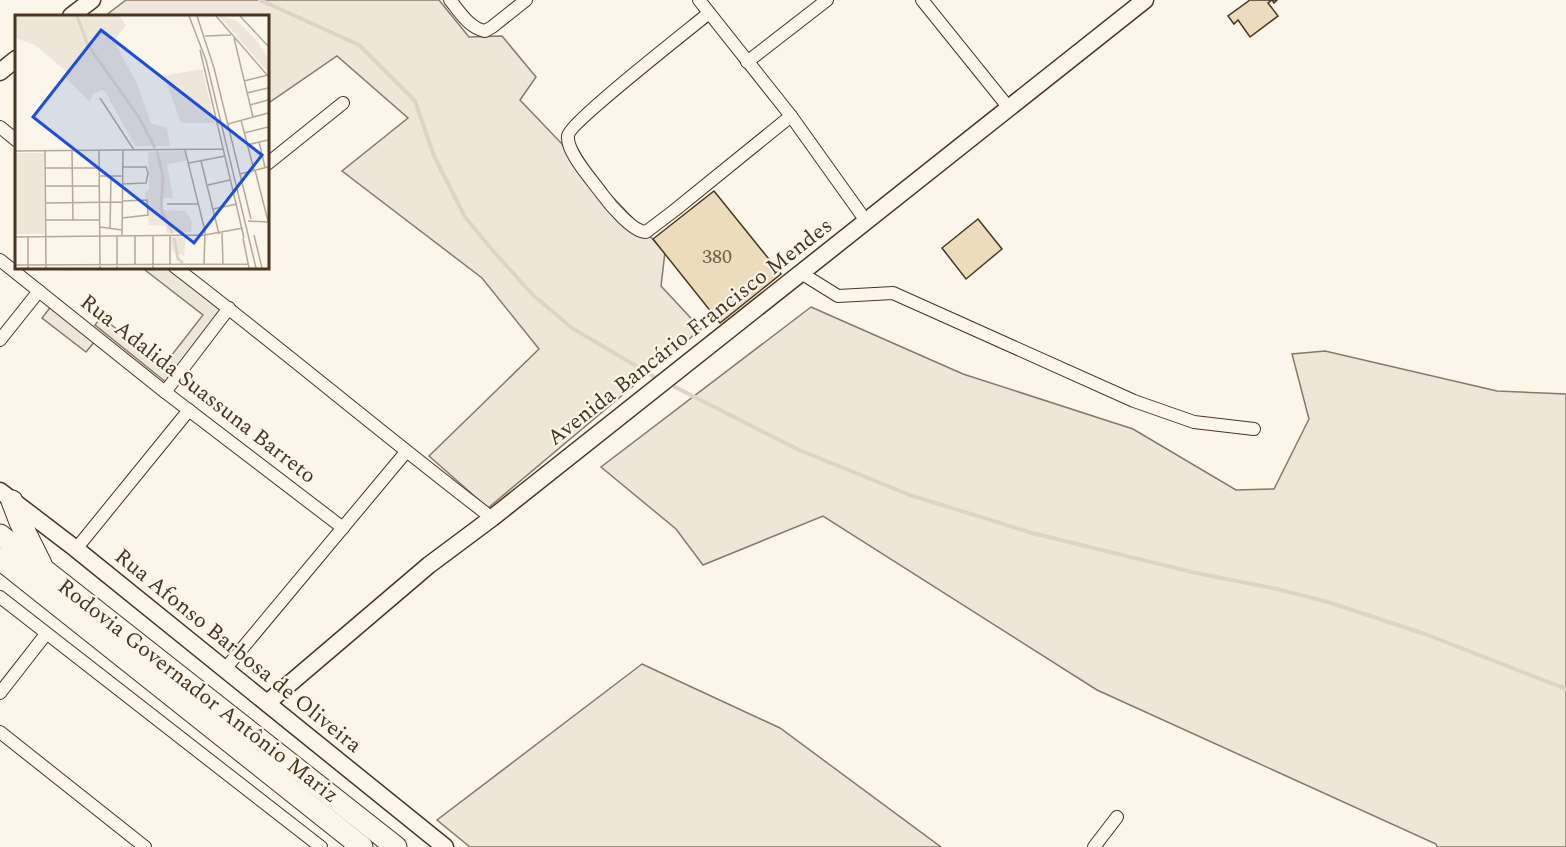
<svg xmlns="http://www.w3.org/2000/svg" width="1566" height="847" viewBox="0 0 1566 847" font-family="Spectral,serif">
<style>
.green{fill:#ede6d9;stroke:#887966;stroke-width:1.5}
.parking{fill:#ede7d9;stroke:#887966;stroke-width:1.5}
.lines{fill:none;stroke-linecap:round;stroke-linejoin:round}
.stream{stroke:#dcd4c6;stroke-width:4}
.building{fill:#ecdcbc;stroke:#4a3520;stroke-width:1.5}
.street-casing{stroke:#4a3520;stroke-width:14}
.secondary-casing{stroke:#4a3520;stroke-width:19}
.highway-casing{stroke:#4a3520;stroke-width:23}
.street{stroke:#fbf6e9;stroke-width:12}
.secondary{stroke:#fbf6e9;stroke-width:16}
.highway{stroke:#fbf6e9;stroke-width:21}
.labels{text-anchor:middle;dominant-baseline:central;stroke-width:4.5;stroke-linejoin:round;paint-order:stroke}
.number-label{font-size:20px;fill:#725f47}
.street-label{font-size:22px;fill:#4a3520;stroke:#fbf6e9}
.inset-river{fill:none;stroke:#dcd4c6;stroke-width:3}
.inset-road{fill:none;stroke:#b4a999;stroke-width:1.5}
.view{fill:#1d4ed8;fill-opacity:0.15;stroke:#1d4ed8;stroke-width:3}
.inset-edge{fill:none;stroke:#4a3520;stroke-width:3}
</style>
<rect width="100%" height="100%" fill="#fbf6e9"/>
<g class="green">
<path d="M 126,0 L 439,0 L 469,37 L 502,36 L 536,77 L 520,100 L 665,252 L 661,286 L 701,329 L 488,508 L 429,456 L 539,349 L 482,278 L 342,171 L 408,118 L 337,56 L 267,104 L 267,16 L 105,16 Z"/>
<path d="M 811,307 L 963,374 L 1133,429 L 1236,490 L 1274,489 L 1309,419 L 1292,354 L 1325,351 L 1497,391 L 1566,394 L 1566,847 L 1437,847 L 1436,844 L 1097,690 L 823,516 L 703,565 L 676,529 L 601,467 Z"/>
<path d="M 642,664 L 780,728 L 941,847 L 470,847 L 437,820 Z"/>
</g>
<g class="parking">
<path d="M 148,267 L 166,267 L 223,312 L 167,383 L 95,325 L 101,317 L 164,365 L 203,315 L 145,270 Z"/>
<path d="M 52,305 L 96,340 L 86,352 L 42,318 Z"/>
</g>
<g class="lines">
<g class="stream">
<path d="M 260,0 L 359,45 L 415,101 L 434,156 L 465,217 L 494,252 L 533,295 L 572,328 L 658,379"/>
<path d="M 675,387 L 799,450 L 910,495 L 1032,533 L 1196,573 L 1277,589 L 1328,602 L 1425,634 L 1566,689"/>
</g>
</g>
<g class="building">
<path d="M 1250,0 L 1277,0 L 1274,3 L 1272,0 L 1268,3 L 1278,16 L 1250,37 L 1238,20 L 1234,24 L 1228,16 Z"/>
<path d="M 714,191 L 781,274 L 720,323 L 653,239 Z"/>
<path d="M 978,219 L 1002,249 L 966,279 L 942,248 Z"/>
</g>
<g class="lines">
<g class="street-casing">
<g id="street">
<path d="M 450,0 C 460,12 469,28 485,31 L 492,27 L 526,0"/>
<path d="M 699,0 L 791,116 L 866,221"/>
<path d="M 922,0 L 1009,108"/>
<path d="M 709,13 C 691,28 569,123 568,136 C 566,152 593,181 602,194 C 610,205 633,232 646,232 L 675,210 L 791,116"/>
<path d="M 747,62 L 827,0"/>
<path d="M 0,127 L 16,140"/>
<path d="M 267,164 L 343,103"/>
<path d="M 0,260 L 165,392 L 343,528"/>
<path d="M 175,267 C 282,349 385,436 492,518"/>
<path d="M 801,273 L 838,296 L 893,293 L 1134,401 L 1194,422 L 1254,429"/>
<path d="M 0,340 L 39,291"/>
<path d="M 165,392 L 229,308"/>
<path d="M 76,549 L 189,410"/>
<path d="M 0,597 L 321,847"/>
<path d="M 225,669 L 406,452"/>
<path d="M 0,693 L 46,634"/>
<path d="M 0,732 L 145,847"/>
<path d="M 1094,847 L 1117,817"/>
</g>
</g>
<g class="secondary-casing">
<g id="secondary">
<path d="M 71,16 L 92,0"/>
<path d="M 0,72 L 16,59"/>
<path d="M 0,491 L 76,549 L 445,847"/>
<path d="M 267,703 L 429,565 L 492,518 L 1145,0"/>
</g>
</g>
<g class="highway-casing">
<g id="highway">
<path d="M 12,501 L 20,522 L 41,564"/>
<path d="M 0,535 L 396,847"/>
<path d="M 0,559 L 362,847"/>
</g>
</g>
<use href="#street" class="street"/>
<use href="#secondary" class="secondary"/>
<use href="#highway" class="highway"/>
</g>
<g class="labels">
<g class="number-label">
<text x="717" y="257">380</text>
</g>
<g class="street-label">
<text transform="translate(690 332) rotate(-38)">Avenida Bancário Francisco Mendes</text>
<text transform="translate(198 389) rotate(38)">Rua Adalida Suassuna Barreto</text>
<text transform="translate(238 651) rotate(39)">Rua Afonso Barbosa de Oliveira</text>
<text transform="translate(198 691) rotate(38)">Rodovia Governador Antônio Mariz</text>
</g>
</g>
<g transform="translate(15 15)">
<rect width="254" height="254" fill="#fbf6e9"/>
<path d="M 0,1 L 104,1 L 111,10 L 99,26 L 122,69 L 136,108 L 152,113 L 155,131 L 120,131 L 91,78 L 87,75 L 78,79 L 75,87 L 48,60 L 52,57 L 20,30 L 0,23 ZM 204,1 L 221,5 L 242,26 L 253,43 L 253,57 ZM 187,54 L 200,108 L 166,108 L 149,61 ZM 170,136 L 172,146 L 152,149 L 158,183 L 147,183 L 149,195 L 171,196 L 177,206 L 176,217 L 151,218 L 151,211 L 134,210 L 130,177 L 134,175 L 133,137 ZM 0,138 L 29,138 L 29,219 L 0,219 ZM 155,222 L 171,222 L 169,241 L 157,236 Z" fill="#ede6d9"/>
<path class="inset-river" d="M 62,1 L 73,30 L 125,104 L 140,133M 142,136 L 148,162 L 146,194 L 157,218M 159,223 L 163,244 L 168,248"/>
<path class="inset-road" d="M 174,1 L 191,45 L 241,253M 182,1 L 199,53 L 236,204M 201,1 L 253,61M 225,1 L 253,31M 190,21 L 216,20M 219,23 L 238,102M 185,35 L 229,223M 229,66 L 253,60M 232,78 L 253,73M 85,83 L 119,135M 235,90 L 253,85M 226,105 L 239,155M 213,109 L 253,98M 229,118 L 253,112M 244,127 L 250,152M 232,130 L 253,125M 84,135 L 85,253M 170,135 L 190,216 L 189,249M 0,136 L 208,134M 30,136 L 31,253M 57,136 L 58,205M 186,146 L 204,219M 174,148 L 210,141M 107,152 L 131,152 L 133,158 L 131,168 L 107,169M 30,153 L 84,153M 240,155 L 253,206M 225,159 L 253,152M 84,161 L 107,161M 193,170 L 215,165M 30,171 L 84,171M 31,188 L 107,187M 152,189 L 183,189M 198,194 L 222,189M 107,203 L 133,200 L 132,185 L 107,186M 31,205 L 84,205M 233,206 L 253,207M 85,212 L 107,215M 95,213 L 96,161M 207,218 L 208,249M 107,220 L 108,135M 239,220 L 247,253M 13,221 L 13,253M 102,221 L 102,253M 120,221 L 120,249M 155,221 L 155,249M 0,222 L 190,220 L 228,213M 228,223 L 234,253M 0,250 L 233,249M 138,253 L 138,221"/>
<path class="view" d="M 86,15 L 247,140 L 179,228 L 18,102 Z"/>
<rect width="254" height="254" class="inset-edge"/>
</g>
</svg>
